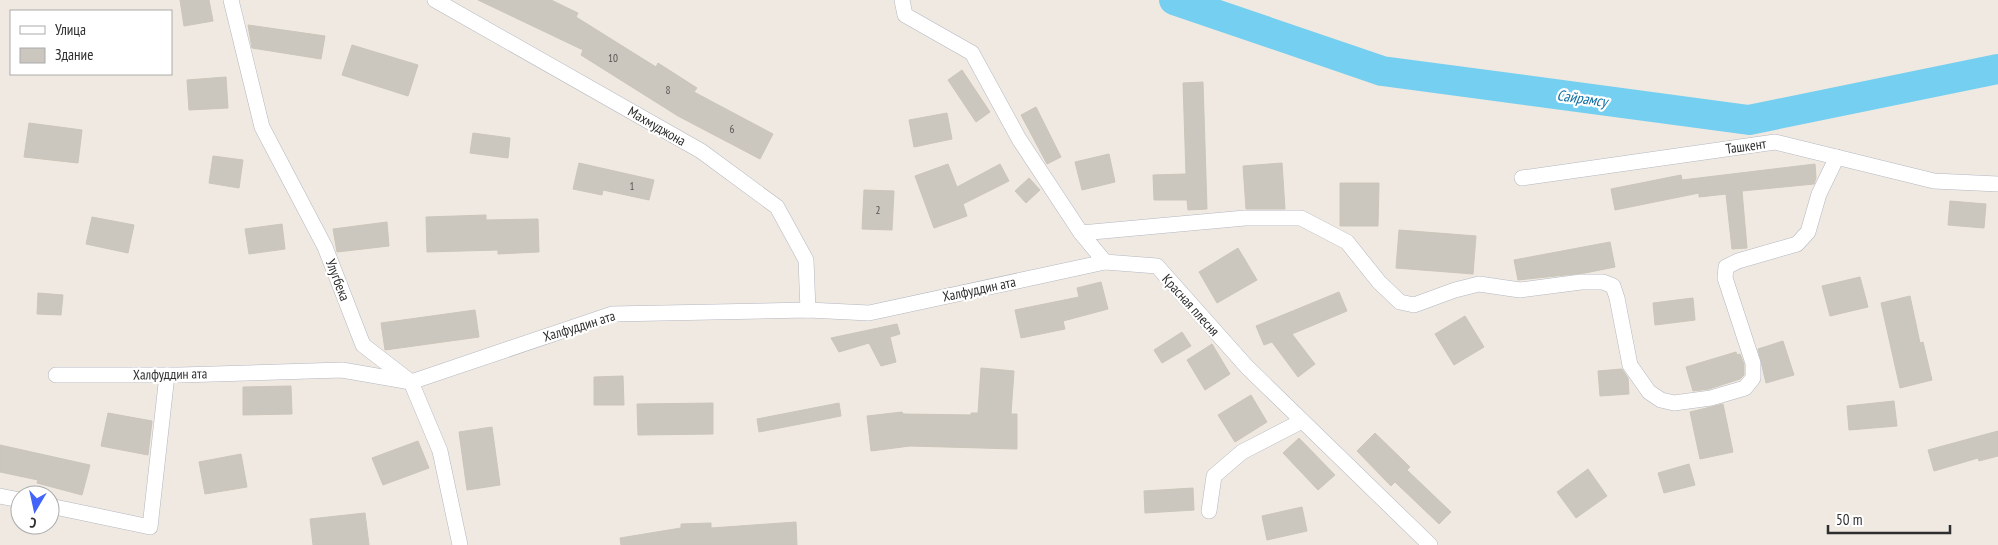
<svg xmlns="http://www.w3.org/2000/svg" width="1998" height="545" viewBox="0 0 1998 545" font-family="'PT Sans Narrow',sans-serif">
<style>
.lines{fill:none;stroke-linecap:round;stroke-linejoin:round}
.river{stroke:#75cff0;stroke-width:30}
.building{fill:#cbc7bf;stroke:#cbc5ba}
.street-casing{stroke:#b4b7c1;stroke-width:16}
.street{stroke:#fff;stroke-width:15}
.labels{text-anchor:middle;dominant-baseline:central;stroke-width:4.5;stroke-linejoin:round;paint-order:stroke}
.number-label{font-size:11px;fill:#555452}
.street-label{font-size:14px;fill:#2e2e2e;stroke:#fff}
.water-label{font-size:15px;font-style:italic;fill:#0d6fa3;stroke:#fff}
</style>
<rect width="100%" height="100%" fill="#efe9e1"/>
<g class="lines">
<path class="river" d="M 1174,0 L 1382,71 L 1749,120 L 1998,69"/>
</g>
<g class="building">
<path d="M 180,0 L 209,0 L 213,21 L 184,26 Z"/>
<path d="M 478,0 L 551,0 L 578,13 L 576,17 L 656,67 L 658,63 L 697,88 L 694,92 L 773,134 L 760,159 L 678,116 L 581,55 L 583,50 Z"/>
<path d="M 248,25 L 325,36 L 321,59 L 252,48 Z"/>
<path d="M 352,45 L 418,65 L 408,96 L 342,75 Z"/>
<path d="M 962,70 L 990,112 L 976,122 L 948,80 Z"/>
<path d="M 226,77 L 228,108 L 189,110 L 187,80 Z"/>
<path d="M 1203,82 L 1207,209 L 1188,210 L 1187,200 L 1154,200 L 1153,175 L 1186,174 L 1183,83 Z"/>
<path d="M 1036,107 L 1061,157 L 1047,164 L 1021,115 Z"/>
<path d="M 947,113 L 952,139 L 914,147 L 909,120 Z"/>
<path d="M 29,123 L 82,130 L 78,163 L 24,157 Z"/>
<path d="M 473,133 L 510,138 L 508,158 L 470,153 Z"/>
<path d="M 1109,154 L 1115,182 L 1082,190 L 1075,162 Z"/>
<path d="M 213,156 L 243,160 L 239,188 L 209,183 Z"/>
<path d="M 579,163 L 654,180 L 649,200 L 603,190 L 602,195 L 573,189 Z"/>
<path d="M 1282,163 L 1285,209 L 1246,209 L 1243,166 Z"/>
<path d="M 948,164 L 957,187 L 1000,164 L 1009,181 L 963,204 L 967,216 L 934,228 L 915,176 Z"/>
<path d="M 1815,164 L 1816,178 L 1814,184 L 1742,191 L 1747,248 L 1732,249 L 1726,194 L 1699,197 L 1699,193 L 1615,210 L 1611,189 L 1681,175 L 1682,180 Z"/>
<path d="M 1029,178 L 1040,190 L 1026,203 L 1015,191 Z"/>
<path d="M 1340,183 L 1379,183 L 1378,226 L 1340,226 Z"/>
<path d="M 864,190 L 894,191 L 892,230 L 862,229 Z"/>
<path d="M 1950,201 L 1986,204 L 1984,228 L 1948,225 Z"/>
<path d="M 486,215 L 486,220 L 538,219 L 539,252 L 498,254 L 498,250 L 427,252 L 426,217 Z"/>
<path d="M 92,217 L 134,225 L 128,253 L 86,244 Z"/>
<path d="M 387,222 L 389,246 L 337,252 L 333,229 Z"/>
<path d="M 282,224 L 285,249 L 249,254 L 245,229 Z"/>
<path d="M 1399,230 L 1476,236 L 1473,274 L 1396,268 Z"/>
<path d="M 1610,242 L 1615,267 L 1585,273 L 1518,280 L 1514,260 Z"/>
<path d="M 1238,248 L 1257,280 L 1217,303 L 1199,272 Z"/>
<path d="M 1860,277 L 1868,307 L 1830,316 L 1822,286 Z"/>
<path d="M 1101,282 L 1108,309 L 1063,321 L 1065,329 L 1021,338 L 1015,310 L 1079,297 L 1077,288 Z"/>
<path d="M 1339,292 L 1347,311 L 1292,334 L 1315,364 L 1298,377 L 1272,342 L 1264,345 L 1256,326 Z"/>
<path d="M 38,293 L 63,295 L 61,315 L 37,314 Z"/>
<path d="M 1910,296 L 1920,343 L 1923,342 L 1932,380 L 1900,388 L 1881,303 Z"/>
<path d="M 1693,298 L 1695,320 L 1655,325 L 1653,303 Z"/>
<path d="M 475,310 L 479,337 L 385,350 L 381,323 Z"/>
<path d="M 1465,316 L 1484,347 L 1454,365 L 1435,334 Z"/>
<path d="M 897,324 L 900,334 L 890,337 L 896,362 L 881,366 L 869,343 L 839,352 L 831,338 Z"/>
<path d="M 1182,332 L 1191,346 L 1162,363 L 1154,350 Z"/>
<path d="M 1783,341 L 1794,375 L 1766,383 L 1758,349 Z"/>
<path d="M 1212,344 L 1230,374 L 1205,390 L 1187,360 Z"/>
<path d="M 1736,352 L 1737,355 L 1740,354 L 1744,364 L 1744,375 L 1740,379 L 1709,389 L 1693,391 L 1686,367 Z"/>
<path d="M 981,368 L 1014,371 L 1011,414 L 1017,414 L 1017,449 L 910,446 L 871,451 L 867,416 L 902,412 L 903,414 L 971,415 L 971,413 L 978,413 Z"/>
<path d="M 1622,369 L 1628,378 L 1629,394 L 1600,396 L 1598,371 Z"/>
<path d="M 623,376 L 624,405 L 594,405 L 594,377 Z"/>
<path d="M 291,386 L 292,414 L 243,415 L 243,387 Z"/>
<path d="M 1251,395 L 1267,422 L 1235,442 L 1218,415 Z"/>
<path d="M 1894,401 L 1897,426 L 1849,430 L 1847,406 Z"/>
<path d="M 713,403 L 713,434 L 638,435 L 637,404 Z"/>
<path d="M 839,403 L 841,416 L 759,432 L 757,419 Z"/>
<path d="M 1723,404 L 1733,452 L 1700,459 L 1690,412 Z"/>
<path d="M 108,413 L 152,421 L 148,455 L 101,446 Z"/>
<path d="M 492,427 L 500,485 L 467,490 L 459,432 Z"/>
<path d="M 1998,431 L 1998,456 L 1979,461 L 1978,458 L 1934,471 L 1928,450 Z"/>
<path d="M 1375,433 L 1410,467 L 1407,470 L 1451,512 L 1439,524 L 1395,482 L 1391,486 L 1357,451 Z"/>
<path d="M 1299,438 L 1335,475 L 1318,490 L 1283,453 Z"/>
<path d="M 418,441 L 429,468 L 383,485 L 372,458 Z"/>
<path d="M 0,445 L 90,465 L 82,495 L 37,483 L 38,480 L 0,472 Z"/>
<path d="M 241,454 L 247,487 L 205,494 L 199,462 Z"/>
<path d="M 1689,464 L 1695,485 L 1664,493 L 1658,473 Z"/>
<path d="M 1588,469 L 1607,496 L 1576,518 L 1557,492 Z"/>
<path d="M 1193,488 L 1194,510 L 1145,513 L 1144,491 Z"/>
<path d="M 1302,507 L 1307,531 L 1267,540 L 1262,516 Z"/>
<path d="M 365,513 L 369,545 L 313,545 L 310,519 Z"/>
<path d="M 796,522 L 797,545 L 621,545 L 620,538 L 681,528 L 681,524 L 711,523 L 711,528 Z"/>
</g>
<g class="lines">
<g class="street-casing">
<g id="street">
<path d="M 231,0 L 262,127 L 325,247 L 363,345 L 411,382 L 440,451 L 460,545"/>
<path d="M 435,0 L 701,151 L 777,207 L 806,260 L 808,310"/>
<path d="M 902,0 L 905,15 L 972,53 L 1019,139 L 1081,233 L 1105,262 L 1157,266 L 1247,367 L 1430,545"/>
<path d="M 1522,178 L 1775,142 L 1934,181 L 1998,184"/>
<path d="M 1081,233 L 1245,218 L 1301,218 L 1347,242 L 1379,282 L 1400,302 L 1414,305 L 1455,290 L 1479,284 L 1520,290 L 1581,282 L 1603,282 L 1613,286 L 1617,298 L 1630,365 L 1649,392 L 1661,400 L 1674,403 L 1711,398 L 1745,388 L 1753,378 L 1753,363 L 1725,278 L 1726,267 L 1738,261 L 1797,244 L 1808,232 L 1819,194 L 1837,157"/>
<path d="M 56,375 L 180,375 L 342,370 L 411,382 L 612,314 L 808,310 L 869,313 L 1105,262"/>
<path d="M 0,496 L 20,500"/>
<path d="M 50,506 L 150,527 L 167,375"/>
<path d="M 1209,511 L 1214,476 L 1242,452 L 1302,421"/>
</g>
</g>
<use href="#street" class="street"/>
</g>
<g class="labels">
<g class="number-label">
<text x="613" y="58">10</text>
<text x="668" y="90">8</text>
<text x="732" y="129">6</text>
<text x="632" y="186">1</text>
<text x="878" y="210">2</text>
</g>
<g class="street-label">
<text transform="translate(657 126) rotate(30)">Махмуджона</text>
<text transform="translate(1746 146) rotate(-8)">Ташкент</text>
<text transform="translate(338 280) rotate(69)">Улугбека</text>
<text transform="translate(979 289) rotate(-12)">Халфуддин ата</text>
<text transform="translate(1191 305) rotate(48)">Красная плесня</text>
<text transform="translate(579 326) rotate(-17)">Халфуддин ата</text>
<text transform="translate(170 374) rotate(-1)">Халфуддин ата</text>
</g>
<g class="water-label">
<text transform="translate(1582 98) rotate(8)">Сайрамсу</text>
</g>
</g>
<rect x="10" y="10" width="162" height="65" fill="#ffffff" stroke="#ababab"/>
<rect x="20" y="26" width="25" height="8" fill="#ffffff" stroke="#ababab"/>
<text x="55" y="35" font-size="15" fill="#2e2e2e">Улица</text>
<rect x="20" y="48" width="25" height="15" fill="#cbc7bf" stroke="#ababab"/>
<text x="55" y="60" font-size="15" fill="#2e2e2e">Здание</text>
<g transform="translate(35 510) rotate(189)"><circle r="24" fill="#ffffff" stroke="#ababab"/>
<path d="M0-4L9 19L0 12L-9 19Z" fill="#4264fb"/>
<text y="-8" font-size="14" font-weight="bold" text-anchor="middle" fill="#2e2e2e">С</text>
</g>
<path d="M1828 525v8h122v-8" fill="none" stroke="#2e2e2e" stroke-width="2.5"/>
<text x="1836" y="525" font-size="15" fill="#2e2e2e" stroke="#ffffff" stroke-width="4" paint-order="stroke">50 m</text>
</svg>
